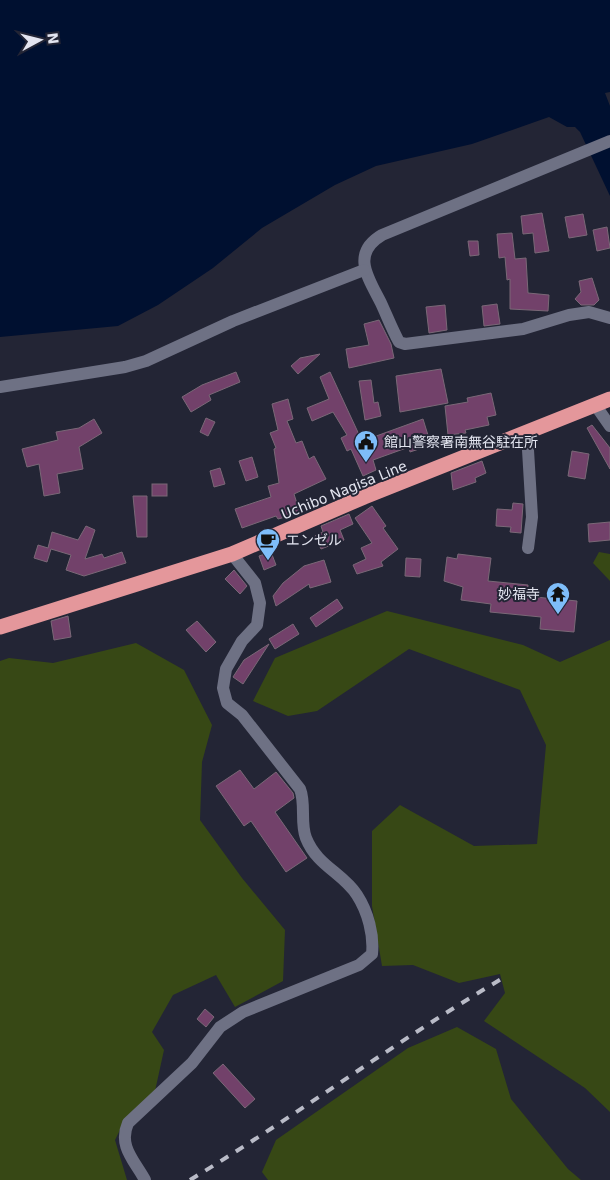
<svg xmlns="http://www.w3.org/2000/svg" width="610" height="1180" viewBox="0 0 610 1180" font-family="'DejaVu Sans','Noto Sans JP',sans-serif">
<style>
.green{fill:#374815}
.water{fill:#001030}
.building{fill:#72416a;stroke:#7a6877}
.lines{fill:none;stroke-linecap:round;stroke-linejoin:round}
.minor{stroke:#6e7184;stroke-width:12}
.highway{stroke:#e4979b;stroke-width:15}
.rail{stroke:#b9bbc7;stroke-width:4;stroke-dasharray:9 9;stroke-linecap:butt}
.labels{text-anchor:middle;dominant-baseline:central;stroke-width:4;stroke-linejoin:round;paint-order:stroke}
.poi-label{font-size:14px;fill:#e3e5f0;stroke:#232535;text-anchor:start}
.street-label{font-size:14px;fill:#e3e5f0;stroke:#232535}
</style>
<rect width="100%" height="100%" fill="#232535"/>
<g class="green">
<path d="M 599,552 L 610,554 L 610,581 L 593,563 Z"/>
<path d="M 387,611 L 523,645 L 560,662 L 610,640 L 610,1112 L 585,1088 L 484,1021 L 505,993 L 500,974 L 459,983 L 413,965 L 382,966 L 372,906 L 372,831 L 400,805 L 474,846 L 537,844 L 546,745 L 520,690 L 409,649 L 317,711 L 288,716 L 253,701 L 275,658 Z"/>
<path d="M 136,643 L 184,670 L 212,725 L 202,762 L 200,820 L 242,878 L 285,930 L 283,981 L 235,1007 L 216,975 L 173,995 L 152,1032 L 164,1050 L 155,1091 L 126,1118 L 115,1140 L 127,1180 L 0,1180 L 0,661 L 9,658 L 53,663 Z"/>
<path d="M 457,1027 L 496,1049 L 511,1099 L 568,1169 L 581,1180 L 268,1180 L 262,1172 L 276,1140 L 408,1048 Z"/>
</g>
<path class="water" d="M 0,0 L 610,0 L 610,92 L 605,93 L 610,106 L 610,196 L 580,132 L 575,127 L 567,127 L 549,117 L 472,144 L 376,166 L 335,185 L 262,228 L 213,268 L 158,305 L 118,326 L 0,337 Z"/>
<g class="building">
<path d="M 542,213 L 549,251 L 535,253 L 533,233 L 523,234 L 521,216 Z"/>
<path d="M 583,214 L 587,235 L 569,238 L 565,217 Z"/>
<path d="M 607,227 L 610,248 L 597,251 L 593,230 Z"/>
<path d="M 512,233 L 515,259 L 526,258 L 528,293 L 549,295 L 548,311 L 510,309 L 510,279 L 507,280 L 505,257 L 499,258 L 497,234 Z"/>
<path d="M 468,241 L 478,241 L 479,255 L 470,256 Z"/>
<path d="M 592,278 L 599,300 L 594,305 L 581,305 L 575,299 L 581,292 L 579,281 Z"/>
<path d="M 497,304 L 500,324 L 484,326 L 482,306 Z"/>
<path d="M 445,305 L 447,330 L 429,333 L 426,307 Z"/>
<path d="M 379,320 L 391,344 L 394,358 L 349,368 L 346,349 L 369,345 L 364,324 Z"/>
<path d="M 320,354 L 298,374 L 291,366 L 300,358 Z"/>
<path d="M 441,369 L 448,403 L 400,412 L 396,376 Z"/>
<path d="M 236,372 L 240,382 L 209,395 L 211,400 L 191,412 L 182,397 L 202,385 Z"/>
<path d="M 330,372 L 362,441 L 366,440 L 368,443 L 368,439 L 423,419 L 431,445 L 410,452 L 409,447 L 373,460 L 376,470 L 363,476 L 351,449 L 347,451 L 341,438 L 347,435 L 333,412 L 312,421 L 307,408 L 329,399 L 320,377 Z"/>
<path d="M 371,380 L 374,403 L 378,402 L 381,416 L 365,420 L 359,381 Z"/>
<path d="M 491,393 L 496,415 L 487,417 L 489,425 L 465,430 L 466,433 L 448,435 L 445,406 L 468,402 L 467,398 Z"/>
<path d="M 288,399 L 293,419 L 287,421 L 296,443 L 302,441 L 309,459 L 314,456 L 326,479 L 294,494 L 300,513 L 278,519 L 276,516 L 242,528 L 235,509 L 271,497 L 268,486 L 279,483 L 274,449 L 276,448 L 270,433 L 278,430 L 272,404 Z"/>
<path d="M 206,418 L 215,422 L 208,436 L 200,432 Z"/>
<path d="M 94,419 L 102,433 L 79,447 L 83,469 L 57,474 L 60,493 L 44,496 L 39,464 L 27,467 L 22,449 L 58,440 L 56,432 L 79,428 Z"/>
<path d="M 592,425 L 610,448 L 610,469 L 587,428 Z"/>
<path d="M 572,451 L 589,454 L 585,479 L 568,476 Z"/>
<path d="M 252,457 L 258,477 L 246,481 L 239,461 Z"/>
<path d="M 482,461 L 486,473 L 475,478 L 476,482 L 453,490 L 451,473 Z"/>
<path d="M 220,468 L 225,484 L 214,487 L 210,471 Z"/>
<rect x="152" y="484" width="15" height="12"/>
<path d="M 133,496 L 147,496 L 147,537 L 137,537 Z"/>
<path d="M 513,503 L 523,504 L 521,533 L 510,532 L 511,527 L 496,526 L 497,509 L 512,510 Z"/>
<path d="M 372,506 L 386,526 L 383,528 L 398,549 L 381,562 L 383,566 L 357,574 L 353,565 L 366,559 L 361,548 L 372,543 L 355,518 Z"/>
<path d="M 349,514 L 353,524 L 340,530 L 344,540 L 321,549 L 315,536 L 323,532 L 321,526 Z"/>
<path d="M 610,522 L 610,540 L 589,542 L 588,524 Z"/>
<path d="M 86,526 L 95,530 L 85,559 L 102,554 L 104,558 L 122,552 L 126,563 L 84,576 L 66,570 L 71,555 L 51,549 L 47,562 L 34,558 L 38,545 L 48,548 L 52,532 L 78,540 Z"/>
<path d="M 271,552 L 276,565 L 264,570 L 259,556 Z"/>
<path d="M 458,554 L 491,558 L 488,581 L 528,585 L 527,596 L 554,599 L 555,594 L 567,595 L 567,600 L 577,601 L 574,632 L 540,629 L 541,617 L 490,612 L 491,604 L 461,600 L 463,587 L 444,581 L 447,557 L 457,559 Z"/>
<path d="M 406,558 L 421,559 L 420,577 L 405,576 Z"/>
<path d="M 324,560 L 331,582 L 310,588 L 309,584 L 276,606 L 273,596 L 283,583 L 304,566 Z"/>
<path d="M 234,570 L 247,586 L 240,594 L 225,579 Z"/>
<path d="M 337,599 L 343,608 L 316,627 L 310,618 Z"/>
<path d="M 68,616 L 71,637 L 54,640 L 51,621 Z"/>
<path d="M 197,621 L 216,642 L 206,652 L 186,630 Z"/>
<path d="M 293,624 L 299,634 L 275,649 L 269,639 Z"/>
<path d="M 269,644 L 243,684 L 233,677 L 244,660 Z"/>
<path d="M 240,770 L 254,789 L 276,772 L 293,793 L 294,798 L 275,812 L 307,858 L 286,872 L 251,821 L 244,826 L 216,786 Z"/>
<path d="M 205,1009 L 214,1017 L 206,1027 L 197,1019 Z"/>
<path d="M 223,1064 L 255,1099 L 245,1108 L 213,1073 Z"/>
</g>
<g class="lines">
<g class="minor">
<path d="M 610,141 L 382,235 C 350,254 369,279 381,303 C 387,316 392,329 399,342 L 405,344 L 523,329 L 569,315 L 589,312 L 610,318"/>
<path d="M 0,387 L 125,367 L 146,361 L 233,321 L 364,270"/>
<path d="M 596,406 L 610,426"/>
<path d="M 527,433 L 532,517 L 528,548"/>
<path d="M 145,1180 C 134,1160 118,1146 128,1123 L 192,1063 L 220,1027 L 243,1012 L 359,965 L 372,954 C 374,935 368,912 357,895 C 343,873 317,866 306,838 C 300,823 306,804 300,789 L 242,715 L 227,703 L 223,688 L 226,669 L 242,641 L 257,625 L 260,603 L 255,583 L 232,554"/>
</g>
<path class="highway" d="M 0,627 L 232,554 L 364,497 L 610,399"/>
<path class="rail" d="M 190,1180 C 296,1116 396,1041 503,978"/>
</g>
<defs>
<g id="civic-pin" transform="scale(1.25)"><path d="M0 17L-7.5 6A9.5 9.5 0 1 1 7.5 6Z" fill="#7ebdf9" stroke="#232535"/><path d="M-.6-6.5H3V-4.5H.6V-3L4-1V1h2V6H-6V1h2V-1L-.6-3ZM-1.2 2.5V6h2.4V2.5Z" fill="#111"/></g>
<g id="cafe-pin" transform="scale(1.25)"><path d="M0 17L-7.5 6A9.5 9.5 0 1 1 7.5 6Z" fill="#7ebdf9" stroke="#232535"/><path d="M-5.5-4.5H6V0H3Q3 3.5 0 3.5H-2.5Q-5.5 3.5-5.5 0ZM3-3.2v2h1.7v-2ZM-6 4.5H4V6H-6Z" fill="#111"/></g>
<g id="temple-pin" transform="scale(1.25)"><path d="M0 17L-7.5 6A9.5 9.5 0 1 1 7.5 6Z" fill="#7ebdf9" stroke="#232535"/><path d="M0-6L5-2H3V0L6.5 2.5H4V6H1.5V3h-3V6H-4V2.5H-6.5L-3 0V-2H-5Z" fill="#111"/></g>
</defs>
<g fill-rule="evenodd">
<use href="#civic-pin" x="366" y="442"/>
<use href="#cafe-pin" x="268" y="540"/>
<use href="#temple-pin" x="558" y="594"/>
</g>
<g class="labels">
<g class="poi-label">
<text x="384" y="442">館山警察署南無谷駐在所</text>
<text x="286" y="540">エンゼル</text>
<text x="540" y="594" text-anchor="end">妙福寺</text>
</g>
<g class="street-label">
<text transform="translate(344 490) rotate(-22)">Uchibo Nagisa Line</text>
</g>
</g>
<g transform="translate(40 40) rotate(83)" stroke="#232535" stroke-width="4" paint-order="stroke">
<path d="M0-4L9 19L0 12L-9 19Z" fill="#e3e5f0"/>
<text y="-8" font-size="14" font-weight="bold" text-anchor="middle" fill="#e3e5f0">N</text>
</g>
</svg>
